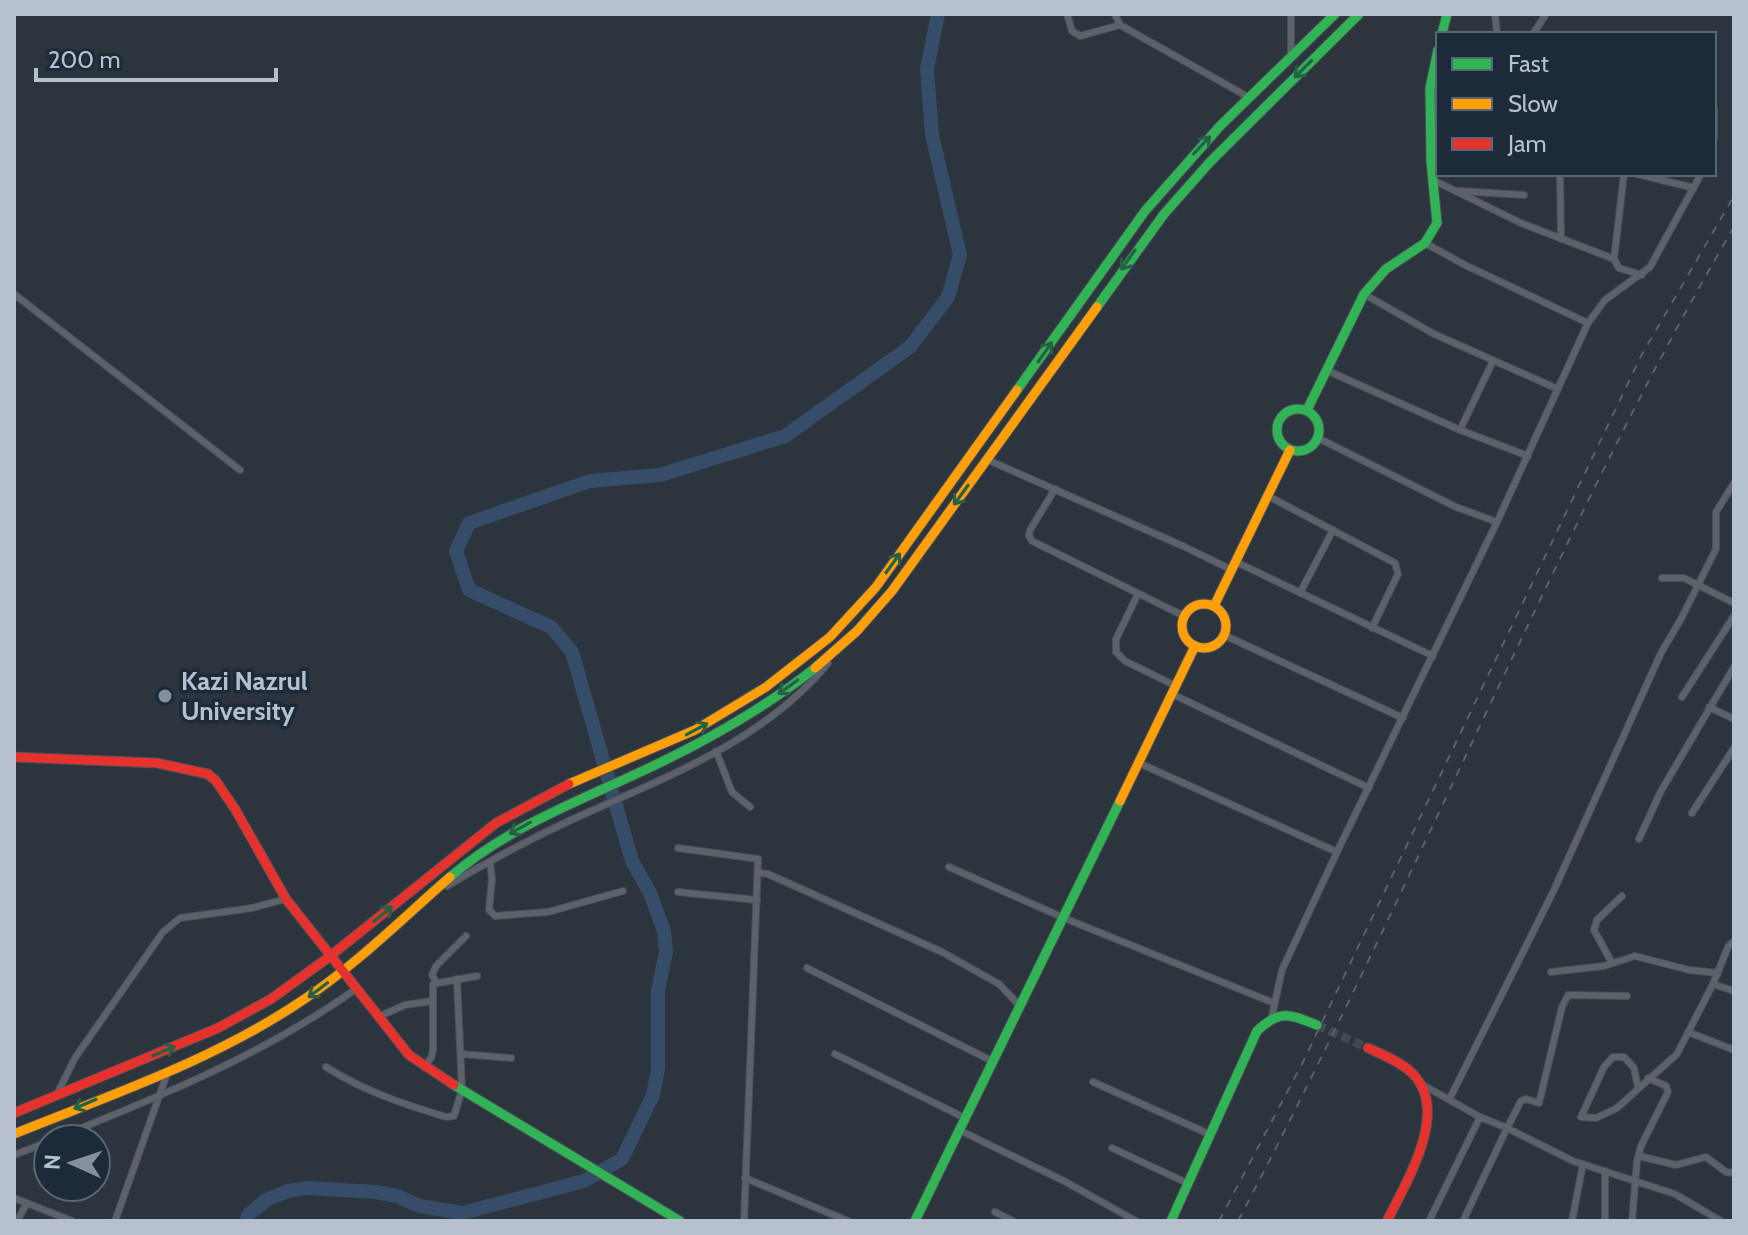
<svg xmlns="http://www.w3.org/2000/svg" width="1748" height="1235" viewBox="0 0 1748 1235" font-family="Cabin,sans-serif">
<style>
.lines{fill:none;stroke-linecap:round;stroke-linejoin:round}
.river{stroke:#354d69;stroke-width:14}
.secondary-tunnel{stroke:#414953;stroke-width:9;stroke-dasharray:9 4.5;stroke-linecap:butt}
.street-casing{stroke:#4a5057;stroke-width:8}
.fast-casing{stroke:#4a5057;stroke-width:11}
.slow-casing{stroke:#4a5057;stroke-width:11}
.jam-casing{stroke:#4a5057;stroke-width:11}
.street{stroke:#5d626a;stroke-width:6}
.fast{stroke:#30b455;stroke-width:9}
.slow{stroke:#ff9f0a;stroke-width:9}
.jam{stroke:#e5322d;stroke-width:9}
.rail{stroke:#5b6168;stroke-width:2;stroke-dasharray:8 8;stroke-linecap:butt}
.oneway{stroke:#256144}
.poi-dot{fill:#868f9b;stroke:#1d2a39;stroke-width:3}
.labels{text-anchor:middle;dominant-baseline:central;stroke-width:7;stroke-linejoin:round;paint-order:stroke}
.poi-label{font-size:26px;font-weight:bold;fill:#b6c0ce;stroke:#1d2a39;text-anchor:start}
</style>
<rect width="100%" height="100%" fill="#2c343d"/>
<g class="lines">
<path class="river" d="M 247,1221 L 248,1215 L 266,1200 L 288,1191 L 308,1188 L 376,1192 L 397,1196 L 420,1206 L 462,1213 L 584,1181 L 622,1159 L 653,1095 L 658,1069 L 658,991 L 666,952 L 664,931 L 650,893 L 632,861 L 572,652 L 551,627 L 469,590 L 456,551 L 469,523 L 590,481 L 660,475 L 785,436 L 910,347 L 948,297 L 960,255 L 932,135 L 927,69 L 938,14"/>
<path class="secondary-tunnel" d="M 1317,1025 L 1368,1048"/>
<g class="street-casing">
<g id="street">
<path d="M 1067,14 L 1072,31 L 1080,36 L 1120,25"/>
<path d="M 1115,14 L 1120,25 L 1250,98"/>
<path d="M 1495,14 L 1497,34"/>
<path d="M 1533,34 L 1546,14"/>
<path d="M 1291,54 L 1291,14"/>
<path d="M 1714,109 L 1714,138"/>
<path d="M 1560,174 L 1561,239"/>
<path d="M 1624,174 L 1614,259 L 1619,268 L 1642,275"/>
<path d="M 1637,174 L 1694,188"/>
<path d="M 1433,180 L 1521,223 L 1614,259"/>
<path d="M 1459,191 L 1524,195"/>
<path d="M 1425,243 L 1465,265 L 1588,323"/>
<path d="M 14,294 L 240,470"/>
<path d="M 1364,294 L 1434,334 L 1558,389"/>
<path d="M 1326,370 L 1460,430 L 1528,456"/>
<path d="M 1460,430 L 1493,361"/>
<path d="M 1318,438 L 1456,507 L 1497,522"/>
<path d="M 988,460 L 1185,547 L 1232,570"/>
<path d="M 1055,489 L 1030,530 L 1029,536 L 1032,541 L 1184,616"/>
<path d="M 1268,496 L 1395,563 L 1398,574 L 1372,628"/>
<path d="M 1236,562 L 1433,656"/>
<path d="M 1662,578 L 1684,578 L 1734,603"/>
<path d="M 1300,593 L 1333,530"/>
<path d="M 1138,594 L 1116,639 L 1116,652 L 1125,661 L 1176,686"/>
<path d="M 1224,635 L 1403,718"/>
<path d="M 1172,694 L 1369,788"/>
<path d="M 1682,697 L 1734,616"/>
<path d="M 1709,707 L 1734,719"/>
<path d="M 716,751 L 732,792 L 750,807"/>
<path d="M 1139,763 L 1337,852"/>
<path d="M 1692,813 L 1734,748"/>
<path d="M 1639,839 L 1661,791 L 1734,667"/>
<path d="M 678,848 L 758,859 L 744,1221"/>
<path d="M 490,862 L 492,879 L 489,910 L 495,916 L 548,912 L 623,891"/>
<path d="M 949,867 L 1064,918 L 1274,1003"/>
<path d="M 759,873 L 768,874 L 942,952 L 999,984 L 1021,1007"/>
<path d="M 447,886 C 487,862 528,840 571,820 C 661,779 764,742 828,663"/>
<path d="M 678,892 L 757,900"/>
<path d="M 1612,963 L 1594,930 L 1597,920 L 1622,896"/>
<path d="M 807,968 L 994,1062"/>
<path d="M 1551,972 L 1604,966 L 1635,956 L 1689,970 L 1718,973"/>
<path d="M 436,982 L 432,975 L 436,966 L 466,936"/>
<path d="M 1713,984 L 1734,991"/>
<path d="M 1272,1016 L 1282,970 L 1337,852 L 1497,522 L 1588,323 L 1605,300 L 1650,267 L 1701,174"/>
<path d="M 378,1017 L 405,1005 L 432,1001"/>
<path d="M 1688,1032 L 1734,1050"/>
<path d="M 461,1054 L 511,1058"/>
<path d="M 835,1054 L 965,1118"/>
<path d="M 326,1067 C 364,1091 403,1104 446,1117 L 454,1116 L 462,1090 L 457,979"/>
<path d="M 424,1067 L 431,1058 L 433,1050 L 433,984 L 477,976"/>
<path d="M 1093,1082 L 1209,1134"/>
<path d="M 1423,1085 L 1480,1117 L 1507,1128 L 1521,1101 L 1526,1099 L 1539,1103 L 1562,1007 L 1568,995 L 1627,996"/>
<path d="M 1638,1088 L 1634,1068 L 1624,1057 L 1613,1057 L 1604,1067 L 1581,1117 L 1596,1118 L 1617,1108 L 1677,1054 L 1713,984 L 1728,947 L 1734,941"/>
<path d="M 58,1092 L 75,1058 L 163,932 L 180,918 L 252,908 L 286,899"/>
<path d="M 1450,1098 L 1554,890 L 1661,653 L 1681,619 L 1716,549 L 1716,512 L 1734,483"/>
<path d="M 959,1130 L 1064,1181 L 1136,1221"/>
<path d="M 54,1139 C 159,1097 263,1055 356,989"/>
<path d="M 1112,1148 L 1187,1183"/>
<path d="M 14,1155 L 48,1142"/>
<path d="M 1639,1156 L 1676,1165 L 1706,1157 L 1726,1172 L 1734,1173"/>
<path d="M 1605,1171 L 1605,1221"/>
<path d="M 745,1178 L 848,1221"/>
<path d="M 14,1198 L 72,1221"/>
<path d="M 995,1212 L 1013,1221"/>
<path d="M 17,1221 L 27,1203"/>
<path d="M 115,1221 L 167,1074"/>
<path d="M 1429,1221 L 1480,1117"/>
<path d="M 1463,1221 L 1507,1128 L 1573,1161 L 1675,1194 L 1721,1221"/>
<path d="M 1572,1221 L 1583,1164"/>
<path d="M 1632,1221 L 1637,1161 L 1641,1146 L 1668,1092 L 1666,1086 L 1648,1078"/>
</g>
</g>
<g class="fast-casing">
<g id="fast">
<path d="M 1442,34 L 1447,14"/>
<path d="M 1097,307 L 1164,214 L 1210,162 L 1359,14"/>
<path d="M 1017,390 L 1145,211 L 1220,126 L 1335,14"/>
<circle cx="1298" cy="430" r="21"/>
<path d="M 1307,410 L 1364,294 L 1386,269 L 1425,243 L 1437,223 L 1431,161 L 1430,88 L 1438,50"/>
<path d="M 450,877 C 506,829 571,804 636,774 C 699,745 761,711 815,668"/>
<path d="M 454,1085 L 680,1221"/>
<path d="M 915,1221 L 1120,801"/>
<path d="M 1171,1221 L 1257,1031 C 1280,1009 1289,1014 1317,1025"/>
</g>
</g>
<g class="slow-casing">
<g id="slow">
<circle cx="1204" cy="626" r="22"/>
<path d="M 1214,606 L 1290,450"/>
<path d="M 815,668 L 857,631 L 892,591 L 1097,307"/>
<path d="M 569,784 L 695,730 L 766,687 L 830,637 L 876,587 L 1017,390"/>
<path d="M 1120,801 L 1195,646"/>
<path d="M 14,1134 C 113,1094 217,1059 306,998 C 358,963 403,918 450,877"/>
</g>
</g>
<g class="jam-casing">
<g id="jam">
<path d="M 14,757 L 157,763 L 208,774 L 216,781 L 235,809 L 286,899 L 409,1055 L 454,1085"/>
<path d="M 1368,1048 C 1383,1055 1399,1061 1411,1072 C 1452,1110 1406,1182 1387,1221"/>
<path d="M 14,1113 L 218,1028 L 271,999 L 329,957 L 496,823 L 569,784"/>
</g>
</g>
<use href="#street" class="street"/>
<use href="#fast" class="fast"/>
<use href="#slow" class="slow"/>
<use href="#jam" class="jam"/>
<g class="rail">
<path d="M 1219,1221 L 1302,1064 L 1641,356 L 1734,196"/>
<path d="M 1238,1221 C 1346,1016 1441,805 1542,596 C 1602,471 1663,347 1734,227"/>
</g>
</g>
<defs><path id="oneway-shaft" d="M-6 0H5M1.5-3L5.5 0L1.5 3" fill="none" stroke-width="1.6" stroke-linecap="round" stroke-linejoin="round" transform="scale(2)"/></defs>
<g class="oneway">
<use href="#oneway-shaft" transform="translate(1303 69) rotate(135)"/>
<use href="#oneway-shaft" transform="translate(1202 145) rotate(-47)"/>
<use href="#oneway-shaft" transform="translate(1128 260) rotate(125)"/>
<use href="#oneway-shaft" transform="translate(1045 352) rotate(-55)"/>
<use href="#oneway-shaft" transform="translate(961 495) rotate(126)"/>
<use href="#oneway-shaft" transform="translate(893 563) rotate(-54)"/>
<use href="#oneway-shaft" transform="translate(788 687) rotate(144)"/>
<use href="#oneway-shaft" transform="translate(697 729) rotate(-28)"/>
<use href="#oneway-shaft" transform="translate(520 828) rotate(151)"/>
<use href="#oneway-shaft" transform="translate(383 914) rotate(-39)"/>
<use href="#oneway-shaft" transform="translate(318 990) rotate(143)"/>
<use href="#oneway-shaft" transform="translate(164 1051) rotate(-23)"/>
<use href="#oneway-shaft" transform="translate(85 1104) rotate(157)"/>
</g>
<circle class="poi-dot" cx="165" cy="696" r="8"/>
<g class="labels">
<g class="poi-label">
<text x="181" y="681">Kazi Nazrul<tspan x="181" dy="30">University</tspan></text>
</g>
</g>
<rect width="1748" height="1235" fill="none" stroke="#b6c0ce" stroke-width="32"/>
<rect x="1436" y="32" width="280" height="144" fill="#1d2a39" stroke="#5a6675" stroke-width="2"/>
<rect x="1452" y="58" width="40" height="12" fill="#30b455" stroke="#5a6675" stroke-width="2"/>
<text x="1508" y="72" font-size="24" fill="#b6c0ce">Fast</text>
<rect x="1452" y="98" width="40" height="12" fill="#ff9f0a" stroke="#5a6675" stroke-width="2"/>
<text x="1508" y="112" font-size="24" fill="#b6c0ce">Slow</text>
<rect x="1452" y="138" width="40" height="12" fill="#e5322d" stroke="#5a6675" stroke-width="2"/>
<text x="1508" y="152" font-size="24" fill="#b6c0ce">Jam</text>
<g transform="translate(72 1163) rotate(273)"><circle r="38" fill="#1d2a39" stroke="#5a6675" stroke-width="2"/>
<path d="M0-6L14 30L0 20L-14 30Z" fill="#868f9b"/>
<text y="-12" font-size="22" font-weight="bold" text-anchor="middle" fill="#b6c0ce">N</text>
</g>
<path d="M36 68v12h240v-12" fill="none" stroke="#b6c0ce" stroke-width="4"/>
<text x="48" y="68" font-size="24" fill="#b6c0ce" stroke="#1d2a39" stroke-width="6" paint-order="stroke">200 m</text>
</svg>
